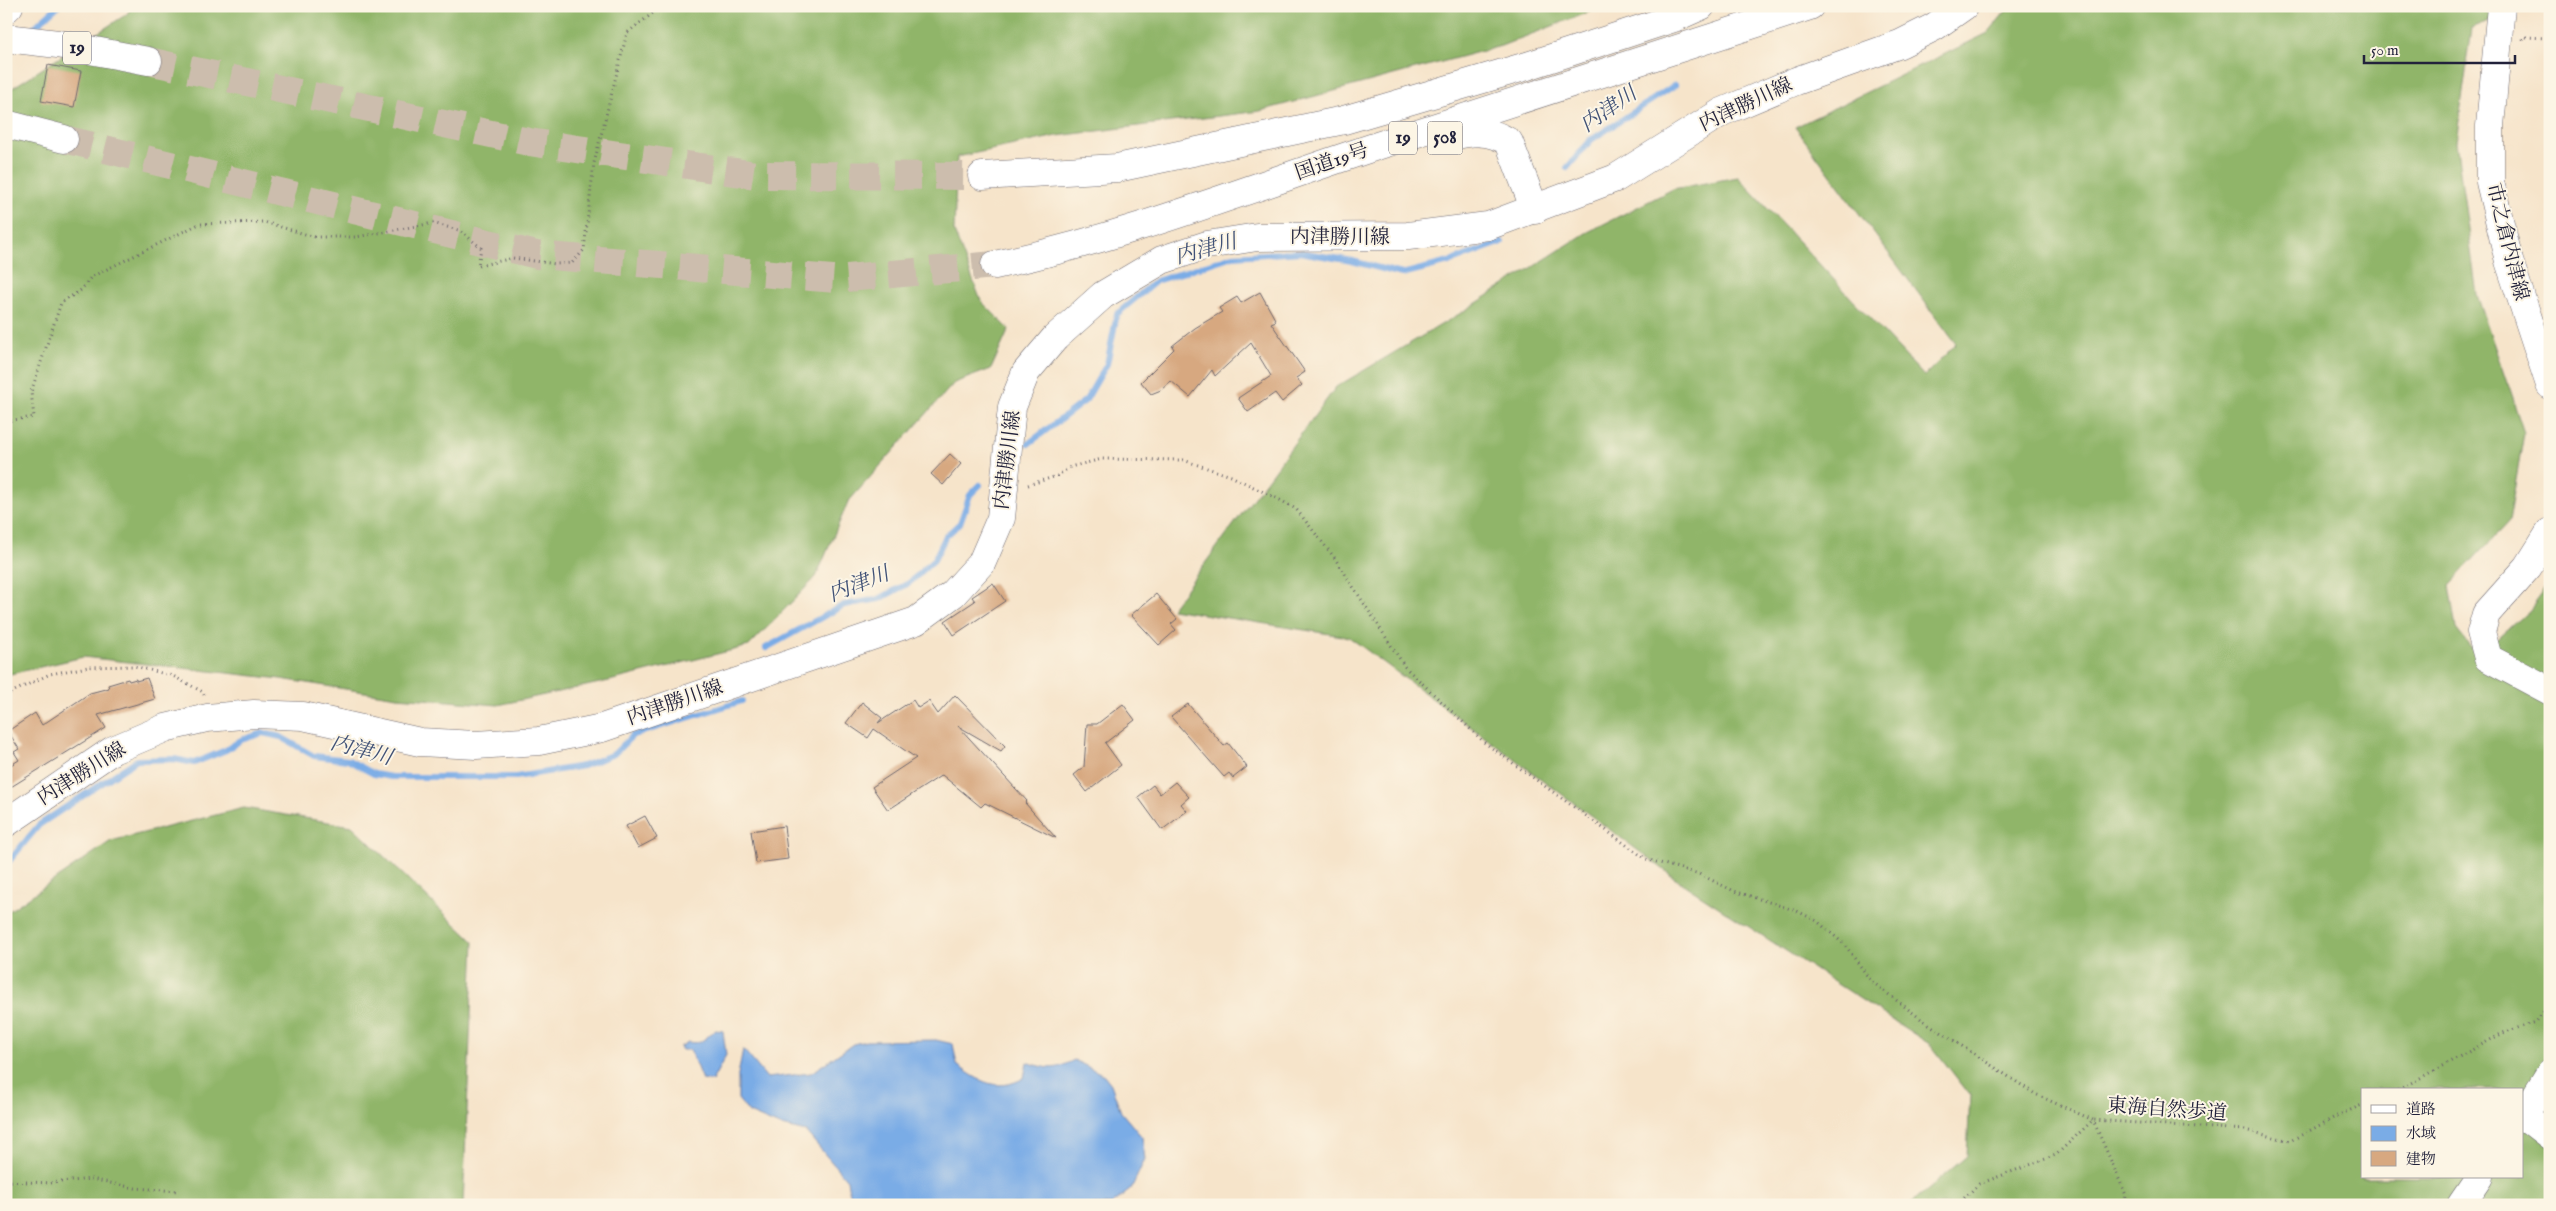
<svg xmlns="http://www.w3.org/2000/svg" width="2556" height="1211" viewBox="0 0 2556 1211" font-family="'IM FELL English','Noto Serif JP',serif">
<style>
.forest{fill:#90b569;stroke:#596c52;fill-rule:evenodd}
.water{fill:#7aace6;stroke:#4e6790}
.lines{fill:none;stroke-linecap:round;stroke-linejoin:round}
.stream{stroke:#7aace6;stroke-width:6}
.building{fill:#d7a880}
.highway-tunnel{stroke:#ccbdad;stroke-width:28;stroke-dasharray:28 14;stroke-linecap:butt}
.minor-casing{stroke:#6c666d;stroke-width:29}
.major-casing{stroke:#6c666d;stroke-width:29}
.highway-casing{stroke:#6c666d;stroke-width:29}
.path{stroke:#6c666d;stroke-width:3;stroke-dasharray:1 4;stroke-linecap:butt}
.minor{stroke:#fff;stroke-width:28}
.major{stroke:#fff;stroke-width:28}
.highway{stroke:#fff;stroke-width:28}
.labels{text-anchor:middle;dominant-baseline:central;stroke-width:4;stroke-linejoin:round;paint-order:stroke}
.shield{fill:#fcf5e5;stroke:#63616e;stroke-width:1}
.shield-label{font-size:19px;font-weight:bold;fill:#22223b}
.street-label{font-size:20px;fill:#22223b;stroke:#fcf5e5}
.water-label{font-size:21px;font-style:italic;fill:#415277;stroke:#fcf5e5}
</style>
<rect width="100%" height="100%" fill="#fcf5e5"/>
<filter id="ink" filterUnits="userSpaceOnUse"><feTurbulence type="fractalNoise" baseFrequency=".02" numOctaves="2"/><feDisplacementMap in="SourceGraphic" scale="10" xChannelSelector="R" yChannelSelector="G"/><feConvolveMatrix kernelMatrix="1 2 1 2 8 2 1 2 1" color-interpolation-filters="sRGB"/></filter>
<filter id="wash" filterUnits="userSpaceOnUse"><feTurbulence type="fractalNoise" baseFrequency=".0096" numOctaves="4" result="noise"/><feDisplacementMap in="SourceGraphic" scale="20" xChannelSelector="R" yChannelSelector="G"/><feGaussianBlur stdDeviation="1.12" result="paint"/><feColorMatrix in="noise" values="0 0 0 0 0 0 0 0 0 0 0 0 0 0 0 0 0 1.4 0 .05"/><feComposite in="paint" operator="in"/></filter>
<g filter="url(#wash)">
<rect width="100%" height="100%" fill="#f6e4ca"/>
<g class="forest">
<path d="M 132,6 L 1604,6 L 1501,46 L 1260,111 L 1057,136 L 957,157 L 954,231 L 981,301 L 1009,329 L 991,369 L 954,383 L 848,502 L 816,577 L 749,646 L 609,681 L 498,705 L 397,697 L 281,679 L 83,657 L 6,675 L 6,92 L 127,14 Z"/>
<path d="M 2010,6 L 2523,6 L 2472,28 L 2456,142 L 2477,295 L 2524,433 L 2509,521 L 2449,585 L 2456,629 L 2478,657 L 2530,610 L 2550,583 L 2550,1205 L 1909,1205 L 1967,1156 L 1970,1095 L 1931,1045 L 1686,886 L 1349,637 L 1171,609 L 1336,387 L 1461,313 L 1586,233 L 1673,189 L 1738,177 L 1924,376 L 1956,344 L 1795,127 L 1988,33 ZM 2362,1090 L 2522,1090 L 2522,1177 L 2362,1177 Z"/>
<path d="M 244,808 L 352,826 L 474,942 L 463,1205 L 6,1205 L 6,913 L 111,841 Z"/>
</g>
<g class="water">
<path d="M 716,1030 L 723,1031 L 726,1055 L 712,1081 L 702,1080 L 690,1050 L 682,1050 L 680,1047 L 688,1042 C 703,1045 705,1037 716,1030 Z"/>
<path d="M 936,1040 L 953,1044 L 957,1065 C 979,1081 997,1093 1024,1078 L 1027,1062 C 1048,1069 1054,1071 1074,1060 L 1104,1075 L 1111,1084 L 1121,1112 L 1142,1137 L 1145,1159 L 1131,1189 L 1111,1205 L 851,1205 L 847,1180 L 806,1132 L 777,1125 L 749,1113 L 738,1099 L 738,1075 L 743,1049 L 767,1078 L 811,1073 L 853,1044 L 866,1041 Z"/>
</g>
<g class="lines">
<g class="stream">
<path d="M 29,32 L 58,6"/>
<path d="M 1567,168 L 1591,140 L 1675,85"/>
<path d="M 1028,444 L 1086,400 L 1107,364 L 1117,314 L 1156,281 L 1233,256 L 1300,252 L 1352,261 L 1402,274 L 1449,262 L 1502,242"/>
<path d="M 766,648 L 844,605 L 879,599 L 909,583 L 934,560 L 946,536 L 960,523 L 970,495 L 980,485"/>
<path d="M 6,865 L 39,825 L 137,760 L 174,759 L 194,763 L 226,750 L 241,740 L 263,733 L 281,737 L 314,756 L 348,760 L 374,774 L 391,777 L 516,777 L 583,766 L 614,754 L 633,735 L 742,701"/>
</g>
</g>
<g id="blocks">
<g class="building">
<path d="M 48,65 L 81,71 L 74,107 L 41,101 Z"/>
<path d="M 1260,292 L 1276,321 L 1271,323 L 1305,372 L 1296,378 L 1302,385 L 1282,402 L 1275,393 L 1248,412 L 1238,398 L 1271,376 L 1251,343 L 1215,376 L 1212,370 L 1190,397 L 1171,381 L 1161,390 L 1151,394 L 1141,382 L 1174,349 L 1172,346 L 1195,328 L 1222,312 L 1219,308 L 1237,297 L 1241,303 Z"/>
<path d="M 950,454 L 961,464 L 943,485 L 931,474 Z"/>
<path d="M 993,583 L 1005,601 L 954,635 L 945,621 L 975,601 L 972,597 Z"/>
<path d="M 1156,594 L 1177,619 L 1171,624 L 1176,630 L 1159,645 L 1131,615 Z"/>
<path d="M 147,678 L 155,699 L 98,715 L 106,728 L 6,790 L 6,768 L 19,760 L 14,752 L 19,749 L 8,731 L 35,713 L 42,725 L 90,693 L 109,688 L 108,685 L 128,679 L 129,681 L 136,679 L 136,681 Z"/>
<path d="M 955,695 L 1005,746 L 1001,751 L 958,726 L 1027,801 L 1025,803 L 1056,838 L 985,803 L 981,807 L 942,775 L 888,810 L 872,787 L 916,758 L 874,729 L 868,738 L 846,723 L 862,702 L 882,718 L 878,723 L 913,700 L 918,708 L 929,701 L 938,714 Z"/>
<path d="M 1123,704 L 1135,720 L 1105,743 L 1121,765 L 1087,792 L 1074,775 L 1084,767 L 1087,724 L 1097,724 Z"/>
<path d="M 1188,704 L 1224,746 L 1228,743 L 1247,767 L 1233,778 L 1229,773 L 1224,777 L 1171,717 Z"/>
<path d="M 1175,782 L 1189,797 L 1181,804 L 1187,811 L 1162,830 L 1138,797 L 1153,785 L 1160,794 Z"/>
<path d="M 645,816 L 657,838 L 638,848 L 626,826 Z"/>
<path d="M 784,826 L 788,859 L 756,863 L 751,831 Z"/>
</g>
</g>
</g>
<g filter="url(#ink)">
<use href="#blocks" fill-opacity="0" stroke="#6c666d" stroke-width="1"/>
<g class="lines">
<g class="highway-tunnel">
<path d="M 148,61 L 529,142 L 756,175 L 982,176"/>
<path d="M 64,139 L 537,255 L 835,279 L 995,265"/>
</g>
<g class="minor-casing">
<g id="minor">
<path d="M 6,9 L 9,6"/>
<path d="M 2524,1116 L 2550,1136"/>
</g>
</g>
<g class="major-casing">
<g id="major">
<path d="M 2501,6 L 2490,126 L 2490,182 L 2509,261 L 2550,385"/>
<path d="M 2550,532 L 2528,567 L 2486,614 L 2481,632 L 2488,658 L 2550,691"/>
<path d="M 6,823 L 113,750 L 165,728 L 207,718 L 254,714 L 303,716 L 420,742 L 476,745 L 539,741 L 602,728 L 916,621 L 953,594 L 982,562 L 1001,518 L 1012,407 L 1026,372 L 1055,338 L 1103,295 L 1162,260 L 1207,245 L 1257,237 L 1408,236 L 1488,226 L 1616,178 L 1722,112 L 1796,81 L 1900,44 L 1934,27 L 1964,6"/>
<path d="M 2522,1118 L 2550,1073"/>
<path d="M 2461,1205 L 2480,1177"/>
</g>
</g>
<g class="highway-casing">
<g id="highway">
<path d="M 6,38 L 58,44 L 148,61"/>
<path d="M 6,124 L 64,139"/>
<path d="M 1447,137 C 1470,132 1488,128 1509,142 L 1535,210"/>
<path d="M 982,176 L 1117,168 L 1344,120 L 1527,66 L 1674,18 L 1701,6"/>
<path d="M 995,265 C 1127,237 1253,187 1380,145 C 1523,98 1667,53 1810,6"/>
</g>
</g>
<g class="path">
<path d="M 2523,40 L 2524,37 L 2550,38"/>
<path d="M 6,421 L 34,417 L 31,392 L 61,303 L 81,290 L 91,277 L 199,224 L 264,222 L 315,237 L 356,237 L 433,223 L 461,231 L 481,248 L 478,266 L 513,258 L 556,264 L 572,263 L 584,250 L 594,163 L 627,33 L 662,6"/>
<path d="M 1028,485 L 1057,476 L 1070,467 L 1102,459 L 1183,460 L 1231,476 L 1280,500 L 1296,509 L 1334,557 L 1405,667 L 1485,743 L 1646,859 L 1699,874 L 1734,891 L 1797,911 L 1817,921 L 1845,945 L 1871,981 L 1921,1019 L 2035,1094 L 2093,1120 L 2126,1195 L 2125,1205"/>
<path d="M 6,695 L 50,674 L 88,667 L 134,666 L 173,676 L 203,692 L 204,695"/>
<path d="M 2398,1090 L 2503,1033 L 2535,1022 L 2550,1001"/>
<path d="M 6,1181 L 50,1183 L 91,1179 L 135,1188 L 178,1191"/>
<path d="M 1957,1205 L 1979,1184 L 2056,1155 L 2093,1120 L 2245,1130 L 2290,1141 L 2339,1115 L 2362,1105"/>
</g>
<use href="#minor" class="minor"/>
<use href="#major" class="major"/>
<use href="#highway" class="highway"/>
</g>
</g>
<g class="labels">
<g class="shield">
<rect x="63" y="31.5" width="28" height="33" rx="4"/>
<rect x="1389" y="121.5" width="28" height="33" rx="4"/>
<rect x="1427.5" y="121.5" width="35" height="33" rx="4"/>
</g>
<g class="shield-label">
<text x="77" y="48">19</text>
<text x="1403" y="138">19</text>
<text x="1445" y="138">508</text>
</g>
<g class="street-label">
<text transform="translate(1746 105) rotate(-25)">内津勝川線</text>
<text transform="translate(1332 162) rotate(-19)">国道19号</text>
<text x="1340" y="237">内津勝川線</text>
<text transform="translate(2507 242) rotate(76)">市之倉内津線</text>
<text transform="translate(1008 460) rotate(-83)">内津勝川線</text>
<text transform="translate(675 703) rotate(-19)">内津勝川線</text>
<text transform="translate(82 774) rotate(-32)">内津勝川線</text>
<text transform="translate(2167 1110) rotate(4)">東海自然歩道</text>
</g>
<g class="water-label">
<text transform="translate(1609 110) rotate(-35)">内津川</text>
<text transform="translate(1206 250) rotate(-15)">内津川</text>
<text transform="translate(859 585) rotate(-21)">内津川</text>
<text transform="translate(361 751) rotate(15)">内津川</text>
</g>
</g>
<rect width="2556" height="1211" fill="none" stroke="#fcf5e5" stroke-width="25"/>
<rect x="2361" y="1088" width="162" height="90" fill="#fcf5e5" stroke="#a5a1a1"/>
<rect x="2371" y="1105" width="25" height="8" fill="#ffffff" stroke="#a5a1a1"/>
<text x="2406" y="1114" font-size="15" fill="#22223b">道路</text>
<rect x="2371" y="1126" width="25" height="15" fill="#7aace6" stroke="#a5a1a1"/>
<text x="2406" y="1138" font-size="15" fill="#22223b">水域</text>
<rect x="2371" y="1151" width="25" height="15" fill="#d7a880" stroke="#a5a1a1"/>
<text x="2406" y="1164" font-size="15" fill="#22223b">建物</text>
<path d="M2364 55v8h151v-8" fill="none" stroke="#22223b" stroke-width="2.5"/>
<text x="2371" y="55" font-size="15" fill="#22223b" stroke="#fcf5e5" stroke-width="4" paint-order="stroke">50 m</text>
</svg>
